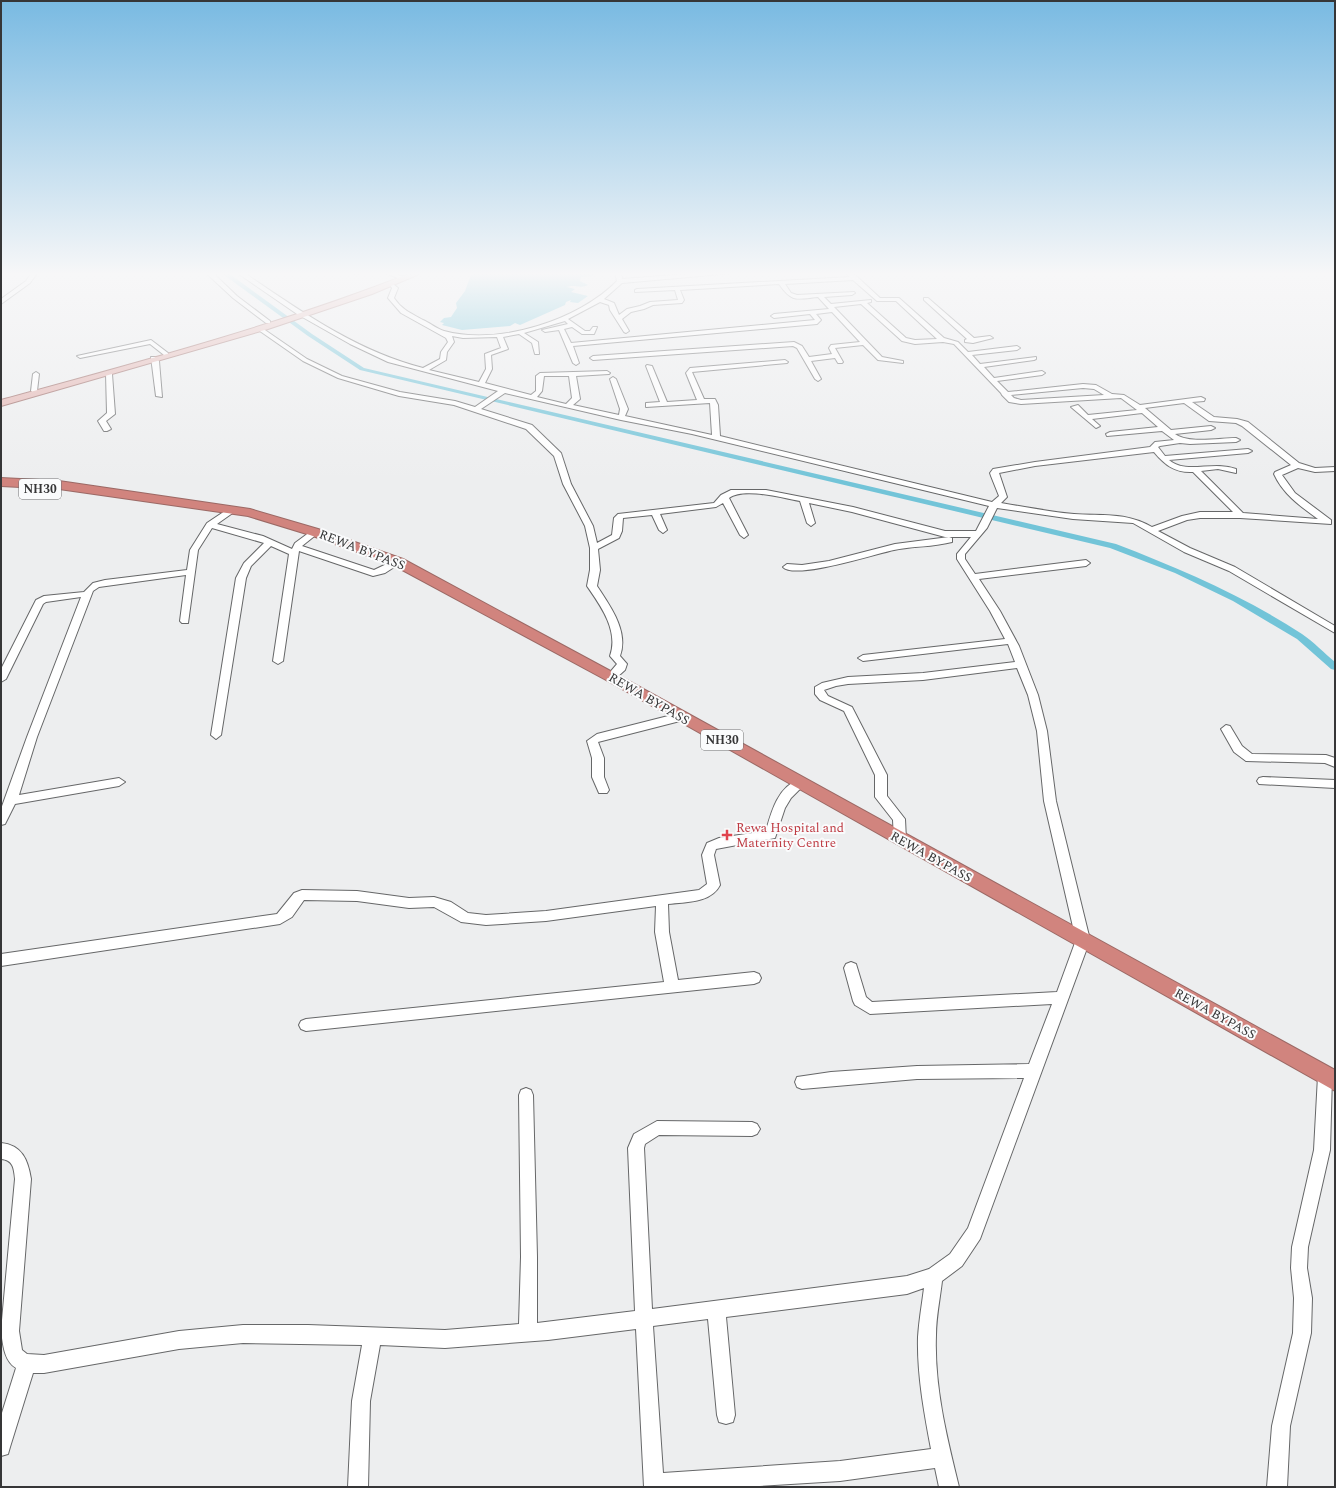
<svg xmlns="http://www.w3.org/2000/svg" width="1336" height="1488" viewBox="0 0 1336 1488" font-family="Spectral,serif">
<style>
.water{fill:#72c4d8}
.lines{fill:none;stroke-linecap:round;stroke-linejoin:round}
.canal{fill:#72c4d8;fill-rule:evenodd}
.minor-casing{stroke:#666768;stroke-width:2}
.major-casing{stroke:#9b6965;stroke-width:2}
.highway-casing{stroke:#9b6965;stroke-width:2}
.minor{fill:#fff;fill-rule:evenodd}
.major{fill:#e3b5b2;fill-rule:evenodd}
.highway{fill:#d1847e;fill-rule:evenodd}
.health-dot{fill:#e0444e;stroke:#fafbfc;stroke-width:1.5}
.labels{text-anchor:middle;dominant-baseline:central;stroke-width:4;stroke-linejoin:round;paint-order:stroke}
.shield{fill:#fafbfc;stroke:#717172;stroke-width:1}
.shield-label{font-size:12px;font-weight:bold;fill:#363637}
.street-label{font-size:13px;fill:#363637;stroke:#fafbfc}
.health-label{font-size:13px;fill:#be3a42;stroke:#fafbfc;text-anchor:start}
</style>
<rect width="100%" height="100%" fill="#edeeef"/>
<path class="water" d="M 474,272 L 592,272 L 596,274 L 592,276 L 581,277 L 580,281 L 588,285 C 580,289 575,284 567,287 L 575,289 L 571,292 L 588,296 L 578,303 L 570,302 L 571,300 L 566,302 L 565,305 L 520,325 L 515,323 L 510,326 L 462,330 L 442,325 L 444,323 L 440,322 L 444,318 L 451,317 L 457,308 L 456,303 L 465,291 L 471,275 Z"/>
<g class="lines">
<path class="canal" d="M 220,272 L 227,272 L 312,334 L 364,368 L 1116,544 C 1181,569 1244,596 1302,634 C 1314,642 1324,653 1335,662 L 1335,670 L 1331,669 L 1297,639 L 1233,601 L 1175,573 L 1110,548 L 360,370 L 308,336 Z"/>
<g class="minor-casing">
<g id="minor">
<path d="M 32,272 L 38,272 L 30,283 L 1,304 L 1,299 L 26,281 Z"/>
<path d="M 205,272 L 212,272 L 237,296 L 270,321 L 270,323 L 266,323 L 233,298 Z"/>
<path d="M 236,272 L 243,272 C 299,310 356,351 423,368 L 440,359 L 441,352 L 448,342 L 446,338 L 401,313 L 388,298 L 392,288 L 389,284 L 393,284 L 398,288 L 394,298 C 401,309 412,314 423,320 C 430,323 437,329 444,331 C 499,346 579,320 617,281 L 615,272 L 621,272 L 622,279 L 714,272 L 744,272 L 622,283 L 604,299 L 614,303 L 619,315 L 627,309 L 640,306 L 650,302 L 678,300 L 675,290 L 635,292 L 635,290 L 637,289 L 850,277 L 846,273 L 852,272 L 880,298 L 899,298 L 944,338 L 958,342 L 968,352 L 1017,346 L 1020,348 L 1017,350 L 972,355 L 980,364 L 1036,357 L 1036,359 L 1034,360 L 984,367 L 994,378 L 1042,371 L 1045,373 L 1042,375 L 997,381 L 1008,392 L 1083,384 L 1096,385 L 1112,394 L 1124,395 L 1140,405 L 1201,397 L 1205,399 L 1204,401 L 1192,402 L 1214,417 L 1237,419 L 1248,422 L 1299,463 L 1315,468 L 1335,467 L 1335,471 L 1315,472 L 1298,468 L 1282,475 L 1295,493 L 1331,520 L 1331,524 L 1240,518 L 1200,518 L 1187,520 L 1158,531 L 1190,548 L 1235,567 L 1335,626 L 1335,633 L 1229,571 L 1184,552 L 1133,523 L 1073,519 L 997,508 L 987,528 L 965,554 L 965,559 L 975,574 L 1086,560 L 1090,563 L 1086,566 L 979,579 L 1000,611 L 1019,646 L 1038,695 L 1047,731 L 1056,801 L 1090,940 L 980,1239 L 962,1266 L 942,1281 C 940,1299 936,1317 936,1335 C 934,1387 947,1438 959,1487 L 939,1487 L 935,1468 L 840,1481 L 742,1487 L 644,1487 L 636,1329 L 548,1340 L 445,1348 L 380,1345 L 370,1401 L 368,1487 L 348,1487 L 352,1401 L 362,1345 L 243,1343 L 179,1349 L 44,1373 L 33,1373 L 10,1447 L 8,1454 L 1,1456 L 1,1416 L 16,1368 C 4,1361 3,1344 1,1331 L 15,1179 C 14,1168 13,1160 1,1159 L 1,1143 C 22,1145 28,1160 31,1179 L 19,1331 L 22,1350 L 27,1354 L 44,1355 L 179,1331 L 243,1325 L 308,1325 L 445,1330 L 519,1324 L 521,1257 L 519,1095 L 521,1090 L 526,1088 L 531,1090 L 533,1095 L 537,1257 L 537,1323 L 635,1311 L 628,1148 L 634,1134 L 657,1121 L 752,1122 L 757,1124 L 760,1129 L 757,1134 L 752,1136 L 659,1135 L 645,1144 L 644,1148 L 652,1309 L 907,1276 L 929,1269 L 950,1254 L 968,1228 L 1024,1078 L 917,1079 L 802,1089 L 797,1087 L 795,1082 L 797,1077 L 831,1072 L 917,1066 L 1029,1064 L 1052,1004 L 870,1014 L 855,1005 L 853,1001 L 844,968 L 846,964 L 851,962 L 856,964 L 866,997 L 872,1002 L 1057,992 L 1076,940 L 1044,801 L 1037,731 L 1028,695 L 1017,668 L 923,680 L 848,684 L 836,686 L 824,690 L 828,696 L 852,707 L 853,709 L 887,775 L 887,796 L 905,819 L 906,840 L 904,843 L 896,843 L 894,840 L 893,820 L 875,797 L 875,775 L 844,711 L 820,700 L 815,694 L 815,687 L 822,683 L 848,677 L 923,673 L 1015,662 L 1008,644 L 863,661 L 858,658 L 863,655 L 1005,639 L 990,611 L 957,559 L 957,554 L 971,537 L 945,537 L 852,512 L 809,503 L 815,523 L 811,526 L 807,523 L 800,501 C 782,498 744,487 729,498 L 748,535 L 744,538 L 740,535 L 723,503 L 716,507 L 660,514 L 667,530 L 663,533 L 659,530 L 652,515 L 623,518 L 622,531 L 619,538 L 598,549 L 600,570 L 597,586 C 610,606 629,631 620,656 L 627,664 L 625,670 L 615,679 L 607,679 L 606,677 L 617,664 L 610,656 C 619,631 601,606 587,586 L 590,570 L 590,548 L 585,526 L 563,484 L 554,456 L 526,429 L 454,405 L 399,396 L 338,378 L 303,361 L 257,329 L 262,328 L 307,359 L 342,376 L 400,392 L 455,401 L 475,407 L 498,391 L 388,362 L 350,344 L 297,314 ZM 853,280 L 877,301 L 896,301 L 937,339 L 915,340 L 906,338 L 867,303 L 871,302 L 871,300 L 831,304 L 824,297 L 852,295 L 855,293 L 854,292 L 797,295 L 791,293 L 785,284 ZM 779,284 C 792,303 797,299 818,297 L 829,309 L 774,314 L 771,316 L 774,318 L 810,314 L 815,320 L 571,343 L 564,329 L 572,327 L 582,334 L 594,334 L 597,327 L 593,327 L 590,331 L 585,331 L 568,319 L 600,302 L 609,305 L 610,310 L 624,332 L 626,333 L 629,331 L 622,319 L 631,312 L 644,309 L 653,305 L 682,303 L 684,300 L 680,290 ZM 861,304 L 902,341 L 915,344 L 943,342 L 954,344 L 1001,393 L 1002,395 L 1009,402 L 1021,404 L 1121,398 L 1137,410 L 1088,415 L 1078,405 L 1071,407 L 1096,428 L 1100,426 L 1092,419 L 1142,413 L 1158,427 L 1110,432 L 1106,434 L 1107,436 L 1162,431 L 1174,440 L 1155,442 L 1150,447 L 1035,462 L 993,469 L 990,473 L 991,476 L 999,496 L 992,502 L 720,436 L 718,405 L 715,399 L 704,399 L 692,372 L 787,363 L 788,362 L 785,360 L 690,368 L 686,373 L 697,400 L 667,402 L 652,366 L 647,365 L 646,366 L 660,402 L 646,403 L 646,407 L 710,403 L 712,435 L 625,416 L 628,409 L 616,379 L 613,377 L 610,379 L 620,409 L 619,415 L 573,405 L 580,399 L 576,376 L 609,374 L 610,373 L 607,371 L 540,373 L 536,376 L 536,391 L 531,395 L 485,383 L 492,369 L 491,355 L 508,349 L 503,337 L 519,334 L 532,343 L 535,354 L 539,354 L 538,342 L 524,333 L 565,321 L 568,324 L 542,330 L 545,332 L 559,330 L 573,363 L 576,365 L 579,363 L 573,346 L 817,324 L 821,320 L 816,314 L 832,312 L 860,342 L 831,345 L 829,348 L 832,354 L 809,357 L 802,346 L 794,342 L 593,356 L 590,358 L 593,360 L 793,346 L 797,348 L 815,379 L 818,381 L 821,379 L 811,361 L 835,358 L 838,363 L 842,363 L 843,362 L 835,348 L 863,345 L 878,360 L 903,363 L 903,361 L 882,357 L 834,307 ZM 452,336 L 463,338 L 497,337 L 501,348 L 485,354 L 486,369 L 479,382 L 429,370 L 446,360 L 447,352 L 454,342 ZM 544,376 L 569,376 L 572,398 L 566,404 L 537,397 L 542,391 ZM 1083,388 L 1094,389 L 1104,395 L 1021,400 L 1014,398 L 1011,395 ZM 505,393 L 621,420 L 692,434 L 989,506 L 976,531 L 945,531 L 853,507 L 766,490 L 731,490 L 721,495 L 714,503 L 618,514 L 614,518 L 612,535 L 597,543 L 593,526 L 571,484 L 561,453 L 532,425 L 481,409 ZM 1184,403 L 1209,421 L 1236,423 L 1242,426 L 1291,465 L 1275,472 L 1274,474 C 1283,494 1300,506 1318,519 L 1243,513 L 1201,471 L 1218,469 L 1236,473 L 1236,469 C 1212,460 1187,475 1169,460 L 1248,453 L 1252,451 L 1248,449 L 1165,456 L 1158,447 L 1160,446 L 1180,443 L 1190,444 L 1236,442 L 1240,440 L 1236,438 C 1220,438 1188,444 1175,434 L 1211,430 L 1215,428 L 1211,426 L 1171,430 L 1145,408 ZM 1154,452 C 1165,465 1175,473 1193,472 L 1233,512 L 1200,512 L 1182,516 L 1152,527 C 1126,512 1103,516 1074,514 C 1050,512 1025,507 1001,503 L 1007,497 L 999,473 L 1035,466 ZM 924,1288 C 922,1304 919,1320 918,1337 C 917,1374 924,1412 931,1449 L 840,1461 L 663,1473 L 653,1326 L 708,1319 L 717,1415 L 719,1422 L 726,1424 L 733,1422 L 735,1415 L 726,1317 L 907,1294 Z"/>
<path d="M 342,272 L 362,272 L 359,274 Z"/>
<path d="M 383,272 L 392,272 L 403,277 L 400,279 Z"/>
<path d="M 924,298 L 928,298 L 974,338 L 990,336 L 993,338 L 973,343 L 965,342 L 965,340 L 967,339 L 924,300 Z"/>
<path d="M 151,340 L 168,353 L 168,355 L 164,355 L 150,344 L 80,358 L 77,356 Z"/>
<path d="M 151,357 L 155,357 L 159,361 L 162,397 L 156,396 Z"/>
<path d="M 36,372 L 39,374 L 37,391 L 34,393 L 31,391 L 33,374 Z"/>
<path d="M 109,372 L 112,374 L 115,414 L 106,421 L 111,429 L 107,431 L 104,431 L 98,421 L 107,413 L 106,374 Z"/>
<path d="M 231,507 L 235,510 L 234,512 L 217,524 L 263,536 L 292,549 L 295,543 L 314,529 L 318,532 L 317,534 L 302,546 L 374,570 L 395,560 L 398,559 L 402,562 L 385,573 L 373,576 L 299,551 L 283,661 L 278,664 L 273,661 L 289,554 L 271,546 L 251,566 L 246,578 L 221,735 L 216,739 L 211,735 L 236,578 L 244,563 L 264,543 L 212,528 L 198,550 L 188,623 L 182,623 L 180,621 L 186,575 L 99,587 L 93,591 L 37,737 L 19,795 L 119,778 L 125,782 L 119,786 L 15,804 L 5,824 L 1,825 L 1,809 L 27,737 L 81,597 L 46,602 L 43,604 L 6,679 L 1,682 L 1,669 L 36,600 L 44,596 L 84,592 L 93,583 L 105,580 L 187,570 L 190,550 L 207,523 Z"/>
<path d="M 949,537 L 952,538 L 952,542 C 933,547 913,546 894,550 C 875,554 795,580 783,567 L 787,564 L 802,565 L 829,561 L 895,544 Z"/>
<path d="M 680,713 L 684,714 L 685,717 L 684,720 L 598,742 L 604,758 L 604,777 L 609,790 L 607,793 L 599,793 L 592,777 L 592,758 L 587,741 L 597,734 Z"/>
<path d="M 1226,725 L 1230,726 L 1242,746 L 1252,754 L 1326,755 L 1335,758 L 1335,767 L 1325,763 L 1246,761 L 1234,752 L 1221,729 Z"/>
<path d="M 1263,777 L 1335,780 L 1335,788 L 1259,784 L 1257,781 L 1259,778 Z"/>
<path d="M 799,780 L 805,784 L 791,798 L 785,808 L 775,838 L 716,849 L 714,855 L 720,885 C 711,903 686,902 668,904 L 669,932 L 678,980 L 754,972 L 759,974 L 761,978 L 759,982 L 754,984 L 306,1031 L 301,1029 L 299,1025 L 301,1021 L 306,1019 L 664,982 L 655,932 L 656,906 L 546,921 L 486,925 L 461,922 L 434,907 L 409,908 L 357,901 L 304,900 L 292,917 L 280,924 L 1,966 L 1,954 L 277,914 L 294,893 L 302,890 L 357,891 L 409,898 L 434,897 L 451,902 L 468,913 L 486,915 L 546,911 L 699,890 L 707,884 L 702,855 L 707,843 L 719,838 L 766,831 C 771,813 778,786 799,780 Z"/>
<path d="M 1325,1069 L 1330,1071 L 1332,1076 L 1330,1150 L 1308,1247 L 1307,1268 L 1312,1298 L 1311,1333 L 1290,1426 L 1287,1487 L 1267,1487 L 1272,1426 L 1293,1333 L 1294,1298 L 1291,1268 L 1292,1247 L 1314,1150 L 1318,1076 L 1320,1071 Z"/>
</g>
</g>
<g class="major-casing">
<path id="major" d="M 414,272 L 424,272 L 372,294 L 268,329 L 1,406 L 1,400 C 140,362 279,325 414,272 Z"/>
</g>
<g class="highway-casing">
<path id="highway" d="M 1,478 L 59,481 L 250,509 L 318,529 L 403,559 L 616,674 L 1335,1070 L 1335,1091 L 606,680 L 393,565 L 310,535 L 248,516 L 59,489 L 1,486 Z"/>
</g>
<use href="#minor" class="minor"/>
<use href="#major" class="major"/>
<use href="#highway" class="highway"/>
</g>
<linearGradient id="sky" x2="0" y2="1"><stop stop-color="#79bae2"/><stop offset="0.57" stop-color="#f7f7f8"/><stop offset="1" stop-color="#f7f7f8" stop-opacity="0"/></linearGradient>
<rect width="1336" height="481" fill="url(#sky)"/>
<path class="health-dot" d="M725 829h4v4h4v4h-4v4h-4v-4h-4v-4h4z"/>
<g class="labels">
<g class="shield">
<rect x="19" y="479" width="42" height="20" rx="3"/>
<rect x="701" y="730" width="42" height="20" rx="3"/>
</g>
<g class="shield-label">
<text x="40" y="489">NH30</text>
<text x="722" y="740">NH30</text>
</g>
<g class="street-label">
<text transform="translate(362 550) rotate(21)">REWA BYPASS</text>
<text transform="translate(649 699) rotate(30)">REWA BYPASS</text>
<text transform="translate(931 857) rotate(29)">REWA BYPASS</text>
<text transform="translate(1215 1014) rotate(29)">REWA BYPASS</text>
</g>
<g class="health-label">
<text x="736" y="828">Rewa Hospital and<tspan x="736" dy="15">Maternity Centre</tspan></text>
</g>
</g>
<rect width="1336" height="1488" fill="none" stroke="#363637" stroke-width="4"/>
</svg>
